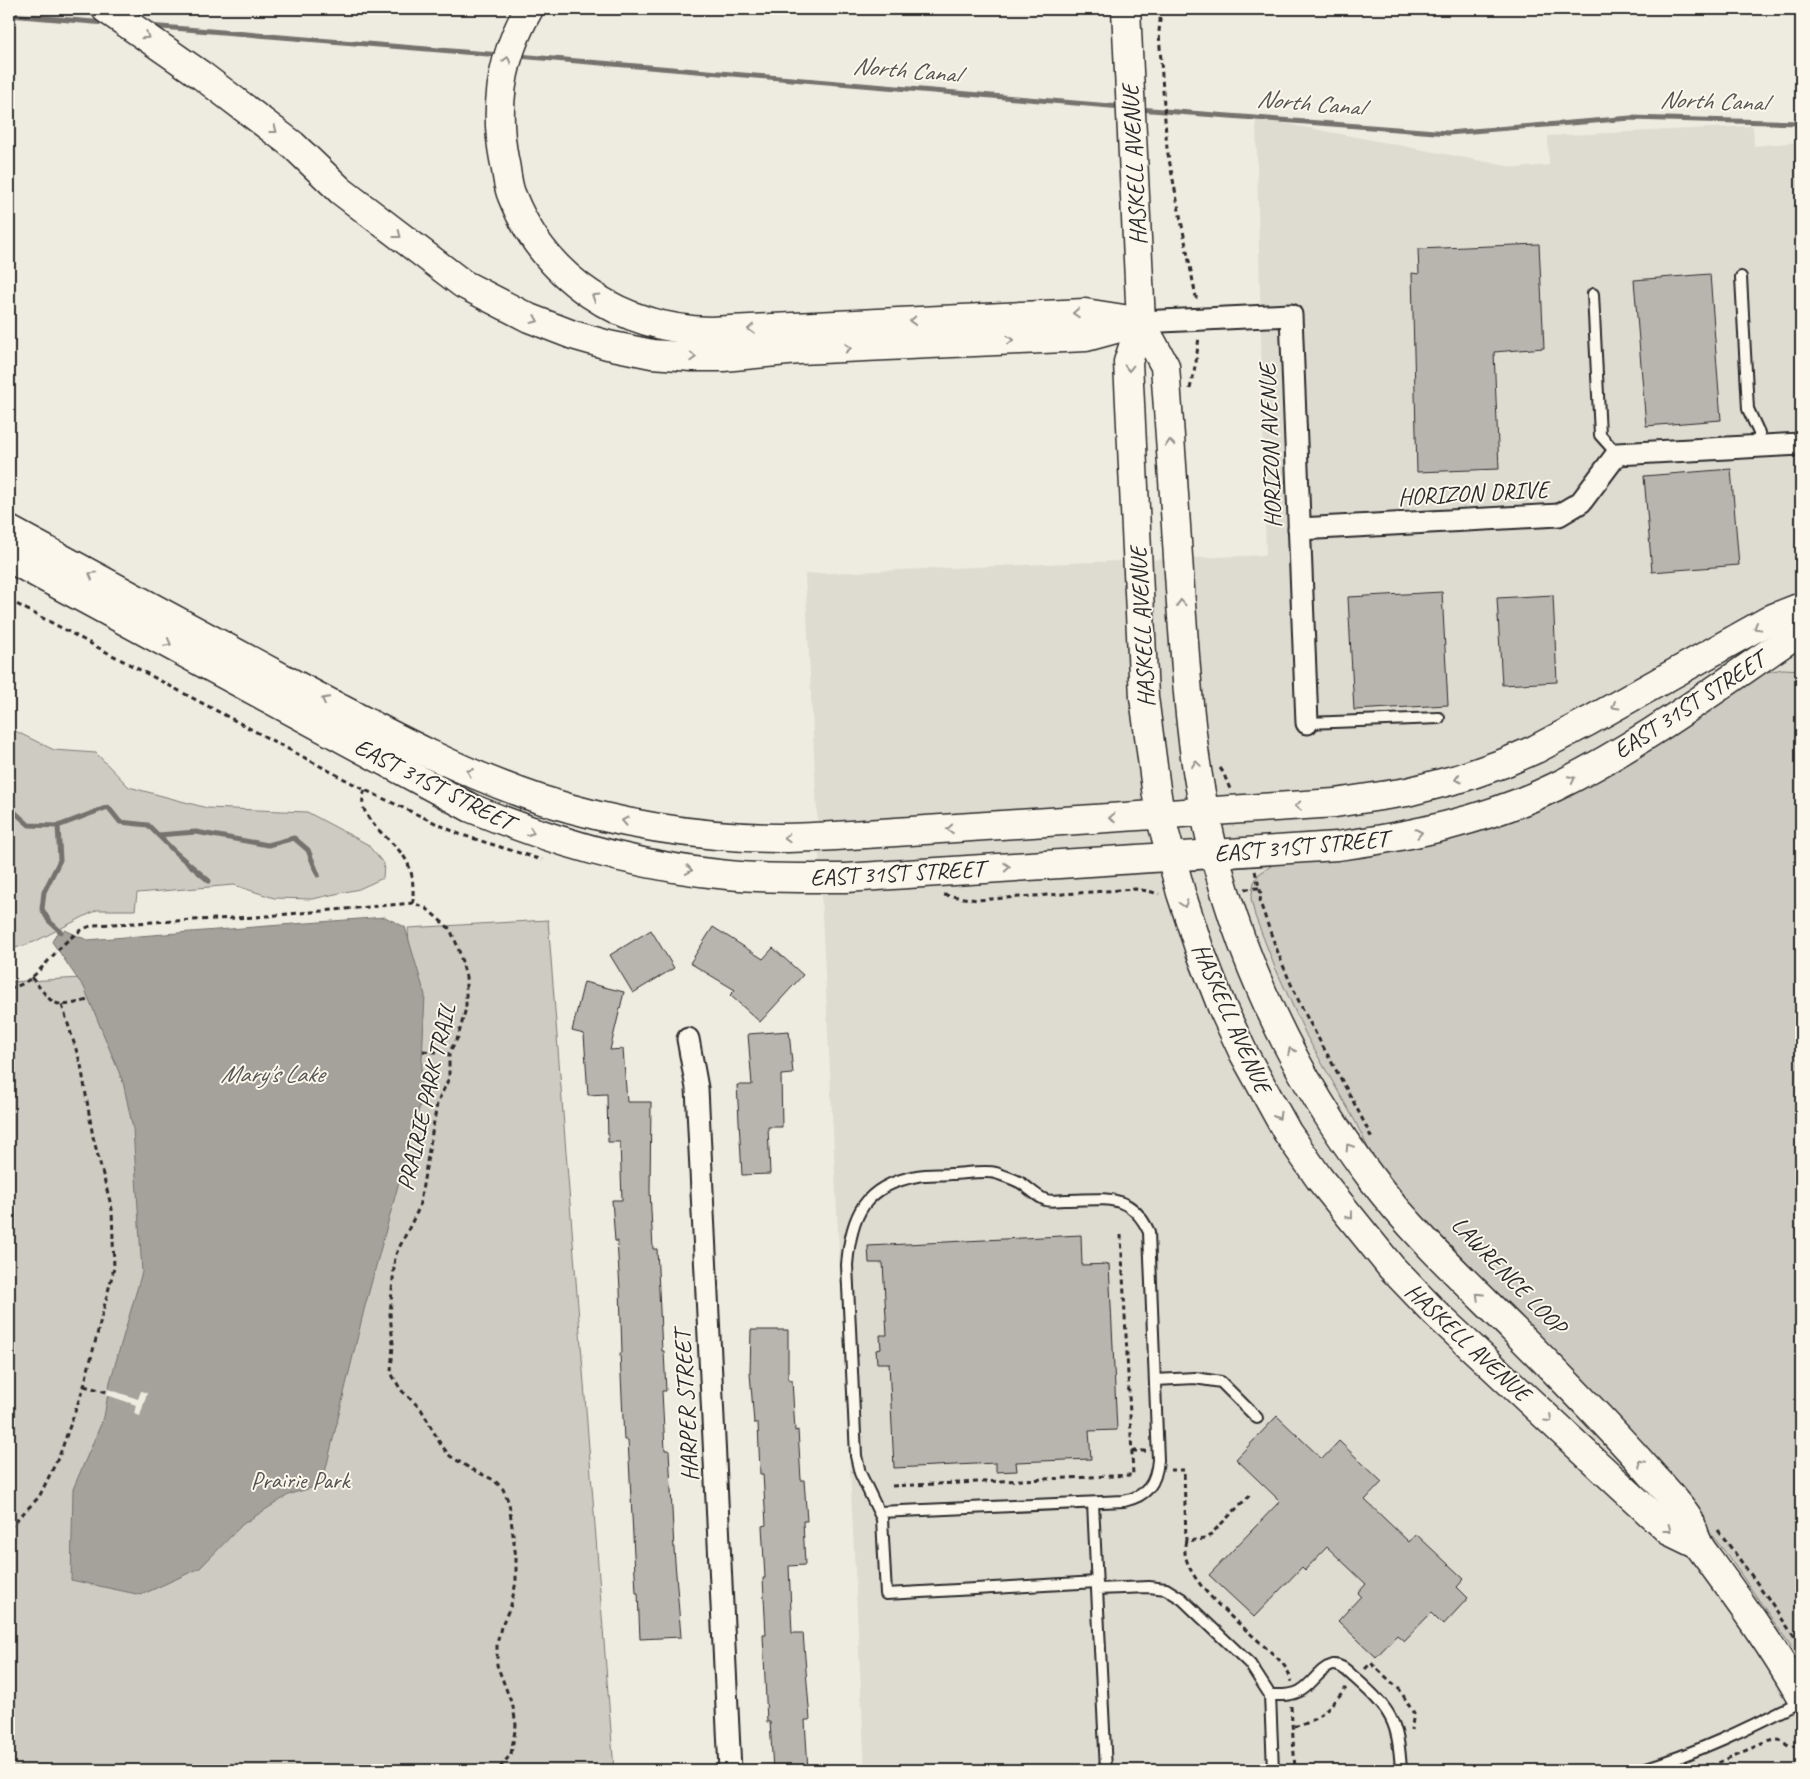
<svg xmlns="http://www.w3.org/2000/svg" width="1810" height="1779" viewBox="0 0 1810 1779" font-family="Caveat,sans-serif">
  <rect width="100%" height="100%" fill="#eeebe0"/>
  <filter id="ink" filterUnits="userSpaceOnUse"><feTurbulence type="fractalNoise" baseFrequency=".02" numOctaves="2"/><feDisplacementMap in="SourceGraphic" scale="10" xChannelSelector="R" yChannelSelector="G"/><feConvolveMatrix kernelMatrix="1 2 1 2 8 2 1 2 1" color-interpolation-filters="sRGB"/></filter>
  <g filter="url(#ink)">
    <polygon fill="#dedbd1" points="1256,118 1518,168 1549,165 1548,136 1753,126 1754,146 1801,142 1801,1770 865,1770 805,574 1266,555"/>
    <g fill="#cecbc2" stroke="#7c7b76">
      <polygon points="1783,669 1801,670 1801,1659 1795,1652 1726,1553 1679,1495 1404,1201 1375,1162 1355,1121 1307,1037 1274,965 1255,916 1251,899 1254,882 1259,874 1274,864 1416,846 1762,673"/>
      <polygon points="9,723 13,730 54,750 96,753 129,787 207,808 307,812 367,844 384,864 383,878 359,889 312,899 274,898 234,885 137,893 135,910 97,910 34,942 9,950"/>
      <polygon points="548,920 614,1770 9,1770 9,982 410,960 408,928"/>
    </g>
    <path fill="#a4a29a" stroke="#74726e" d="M385,917L405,927L425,995L420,1105L364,1310L322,1485L290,1494L243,1524L200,1568L141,1595L71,1580L73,1489L104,1417L110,1382L142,1272L133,1129L123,1082L84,987C72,973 64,957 52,942L56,934L65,930L87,940Z"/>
    <polygon fill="#eeebe0" points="108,1389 138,1399 141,1391 147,1393 140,1416 134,1414 136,1405 107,1395"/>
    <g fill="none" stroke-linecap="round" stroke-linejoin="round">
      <g stroke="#74726e" stroke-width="5">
        <polyline points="9,15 106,23"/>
        <polyline points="149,26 500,55"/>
        <polyline points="518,56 1122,107"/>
        <polyline points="1138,109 1448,133 1631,118 1801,123"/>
        <polyline points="9,807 29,825 58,826 108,807 120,822 148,825 176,853 209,881"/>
        <polyline points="58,826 60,860 44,892 42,909 49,921 61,932"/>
        <polyline points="158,835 196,832 268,845 294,838 308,850 318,875"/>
      </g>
    </g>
    <g fill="#b8b5ae" stroke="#2b2b2b">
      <polygon points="1539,244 1544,348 1494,352 1499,469 1417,472 1412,273 1419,274 1418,249"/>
      <polygon points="1710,274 1721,420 1646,426 1634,280"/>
      <polygon points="1731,469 1739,565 1652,572 1644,476"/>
      <polygon points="1442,592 1448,705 1354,710 1348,597"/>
      <polygon points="1553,595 1557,682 1502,685 1497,598"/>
      <polygon points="713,927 763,959 773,948 803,975 760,1022 730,995 735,990 690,963"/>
      <polygon points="651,930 674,968 633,993 610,955"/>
      <polygon points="584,982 624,992 610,1050 623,1049 627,1102 651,1102 650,1191 653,1249 657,1249 662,1351 664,1351 666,1391 662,1391 665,1450 669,1450 674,1549 681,1637 640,1639 638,1593 636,1593 628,1440 624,1440 620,1353 622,1353 620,1289 617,1241 615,1241 612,1200 622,1200 620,1142 608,1142 607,1094 588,1095 584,1034 572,1031"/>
      <polygon points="789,1031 793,1074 781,1075 782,1127 768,1127 770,1174 742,1175 737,1085 752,1085 748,1034"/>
      <polygon points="1081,1235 1082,1265 1109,1264 1117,1430 1089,1431 1091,1459 1016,1462 1017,1471 996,1472 996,1463 894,1468 889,1363 877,1363 876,1350 881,1349 880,1335 887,1335 883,1263 869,1263 868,1246"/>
      <polygon points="751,1330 788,1330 788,1380 792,1380 795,1431 798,1430 801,1480 804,1480 807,1521 803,1521 805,1565 789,1566 792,1633 803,1633 810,1720 805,1720 808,1770 773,1770 770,1722 767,1722 763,1635 766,1635 763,1578 765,1578 762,1526 766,1525 763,1474 760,1474 758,1423 754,1423 750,1373"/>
      <polygon points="1277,1416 1322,1459 1339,1441 1382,1482 1365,1500 1409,1542 1416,1534 1464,1579 1457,1587 1468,1598 1443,1625 1431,1613 1404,1641 1397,1635 1376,1657 1338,1621 1361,1596 1358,1593 1366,1584 1327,1547 1305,1570 1302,1567 1254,1617 1209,1575 1280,1501 1236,1459"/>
    </g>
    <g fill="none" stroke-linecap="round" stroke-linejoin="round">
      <g stroke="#2b2b2b" stroke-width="14">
        <g id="service">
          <polyline points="1741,277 1748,409 1759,433 1759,446"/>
          <polyline points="1593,294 1600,435 1617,454"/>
          <polyline points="1307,723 1439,718"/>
          <polyline points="1155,1380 1195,1378 1221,1382 1257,1418"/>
          <polyline points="1093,1503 1097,1588"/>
          <path d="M879,1512L1124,1501C1147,1496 1156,1484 1158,1460L1149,1232C1130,1191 1104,1200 1065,1200C1060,1200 1051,1202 1046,1200C1037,1197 1029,1188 1021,1183C1014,1179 1004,1176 996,1173C985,1170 963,1174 951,1174C940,1175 928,1174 917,1176C864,1186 851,1215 847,1265L856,1456L860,1473L882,1519L886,1594L1097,1582"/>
          <path d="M1270,1695C1279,1695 1291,1696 1300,1691C1312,1685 1320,1668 1333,1665C1342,1664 1349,1673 1355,1678C1392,1711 1398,1721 1401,1770"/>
          <polyline points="1106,1770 1097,1589 1149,1587 1166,1589 1182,1599 1250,1664 1270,1695 1273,1770"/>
          <path d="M1640,1770C1697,1753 1749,1728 1801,1701"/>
        </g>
      </g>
      <g stroke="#2b2b2b" stroke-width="25">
        <g id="minor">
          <polyline points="1141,322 1291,315 1307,723"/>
          <polyline points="1299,529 1559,515 1581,502 1617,454 1801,444"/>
          <polyline points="688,1039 697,1088 730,1770"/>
        </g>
      </g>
      <g stroke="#2b2b2b" stroke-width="31">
        <g id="secondary">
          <polyline points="1126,9 1141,322 1128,362 1144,697 1156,789 1160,815 1181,893 1199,948 1222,1007 1243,1052 1287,1132 1319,1178 1391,1267 1436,1314 1669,1531 1698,1545"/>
          <path d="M1141,322L1165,366C1171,445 1176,525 1181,604C1186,665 1189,727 1200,788C1225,928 1285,1065 1372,1179C1414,1234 1465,1281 1514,1330C1559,1375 1604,1421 1647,1469C1660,1484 1675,1499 1687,1516C1694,1526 1694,1540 1702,1550C1737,1598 1772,1645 1801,1697"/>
          <path d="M9,530C102,581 196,631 290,682C372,725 454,771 542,800C617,824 698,837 777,838C796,838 816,837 835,836L1335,803L1407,792L1461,778L1504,763L1536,749L1589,721L1773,618L1801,607"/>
          <path d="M9,558L471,808C554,842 639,867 728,875C767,879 807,878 846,878L1337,846C1412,836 1487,820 1555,787C1637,747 1711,692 1786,641L1801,629"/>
        </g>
      </g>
      <g stroke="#2b2b2b" stroke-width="31">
        <g id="motorway">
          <polyline points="106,9 201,75 293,145 341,191 463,284 529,318 573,335 608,345 652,354 692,357 723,357 799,350 1086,337 1141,322"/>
          <path d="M529,9C502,55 494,106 504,159C507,171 507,185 512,196C545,279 621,329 710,331L1085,313L1130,320"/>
        </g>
      </g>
      <g stroke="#2b2b2b" stroke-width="3" stroke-dasharray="5 4" stroke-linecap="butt">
        <polyline points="1161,9 1159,32 1167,149 1197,302"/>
        <polyline points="1190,389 1196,362 1199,336"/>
        <polyline points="9,600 365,790 459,834 542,860"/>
        <polyline points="1220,768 1223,772 1230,789"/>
        <path d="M365,790C352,821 398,839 408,864C414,876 413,890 413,903"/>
        <path d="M1255,871L1261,894L1260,902C1274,944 1289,984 1310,1023C1331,1062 1354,1100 1373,1141"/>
        <polyline points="1245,889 1259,888"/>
        <polyline points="944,895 977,900 1135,889 1148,891 1159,894"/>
        <path d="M31,977C54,1004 51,1010 88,1000"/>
        <path d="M9,988C14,987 19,986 24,983C49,967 64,933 94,925L255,917L413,903L426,908L450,929L458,947L466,977V1008L458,1037L449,1053V1078L437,1104L419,1208L395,1256L390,1314L393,1344L391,1373L401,1390L421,1409L441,1445L450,1456L471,1469L494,1480L503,1489L509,1503L516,1558V1582L511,1605L501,1627L497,1644V1665L513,1707L516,1725L511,1754L498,1770"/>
        <polyline points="423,1051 449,1053"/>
        <polyline points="84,1386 107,1392"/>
        <polyline points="1132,1451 1146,1451"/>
        <polyline points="1170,1470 1184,1470 1186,1541 1206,1539 1250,1495"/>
        <polyline points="892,1486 1133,1475 1121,1235"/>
        <polyline points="9,1528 39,1497 60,1454 84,1386 114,1268 112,1209 93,1137 81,1065 62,1005"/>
        <polyline points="1718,1530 1768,1598 1801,1647"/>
        <path d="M1186,1541C1175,1576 1241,1624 1264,1646C1274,1655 1290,1667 1291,1682"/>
        <polyline points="1365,1669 1371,1663 1400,1690 1414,1714 1411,1730"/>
        <polyline points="1291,1706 1295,1770"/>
        <path d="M1294,1726C1315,1725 1333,1703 1346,1688"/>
        <path d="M1702,1770C1715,1765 1769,1738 1778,1740C1783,1740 1787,1745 1791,1747L1801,1745"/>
      </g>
      <use href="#service" stroke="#fbf7ec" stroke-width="10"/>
      <use href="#minor" stroke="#fbf7ec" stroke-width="21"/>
      <use href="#secondary" stroke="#fbf7ec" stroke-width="28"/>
      <use href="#motorway" stroke="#fbf7ec" stroke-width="28"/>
    </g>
    <defs><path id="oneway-chevron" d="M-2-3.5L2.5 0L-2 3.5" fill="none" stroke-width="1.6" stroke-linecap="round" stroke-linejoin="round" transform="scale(1.25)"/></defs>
    <g stroke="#93918c">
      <use href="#oneway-chevron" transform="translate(146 36) rotate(34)"/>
      <use href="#oneway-chevron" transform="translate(507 60) rotate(-76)"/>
      <use href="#oneway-chevron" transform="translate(274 130) rotate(37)"/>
      <use href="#oneway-chevron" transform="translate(398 235) rotate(37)"/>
      <use href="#oneway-chevron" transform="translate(595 297) rotate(-148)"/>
      <use href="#oneway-chevron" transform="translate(1076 313) rotate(177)"/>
      <use href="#oneway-chevron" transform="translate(535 320) rotate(22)"/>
      <use href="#oneway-chevron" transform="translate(913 321) rotate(177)"/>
      <use href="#oneway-chevron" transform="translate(751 329) rotate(177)"/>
      <use href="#oneway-chevron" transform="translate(1010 340) rotate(-3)"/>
      <use href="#oneway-chevron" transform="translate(848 348) rotate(-3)"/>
      <use href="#oneway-chevron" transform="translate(693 357) rotate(3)"/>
      <use href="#oneway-chevron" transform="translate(1129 368) rotate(91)"/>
      <use href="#oneway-chevron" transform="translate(1170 443) rotate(-94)"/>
      <use href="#oneway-chevron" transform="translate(92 575) rotate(-151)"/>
      <use href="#oneway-chevron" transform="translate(1181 603) rotate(-94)"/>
      <use href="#oneway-chevron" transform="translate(1757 627) rotate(151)"/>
      <use href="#oneway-chevron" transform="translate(168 643) rotate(28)"/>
      <use href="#oneway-chevron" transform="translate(325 700) rotate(-152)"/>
      <use href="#oneway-chevron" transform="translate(1615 706) rotate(150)"/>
      <use href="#oneway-chevron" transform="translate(1196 764) rotate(-98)"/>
      <use href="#oneway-chevron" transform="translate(470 772) rotate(-157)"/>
      <use href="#oneway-chevron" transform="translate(1458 779) rotate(163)"/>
      <use href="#oneway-chevron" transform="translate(1572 779) rotate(-27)"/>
      <use href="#oneway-chevron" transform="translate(1298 806) rotate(176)"/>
      <use href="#oneway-chevron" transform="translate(1112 818) rotate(176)"/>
      <use href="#oneway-chevron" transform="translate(625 821) rotate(-169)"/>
      <use href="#oneway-chevron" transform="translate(950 829) rotate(176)"/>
      <use href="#oneway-chevron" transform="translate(531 832) rotate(20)"/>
      <use href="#oneway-chevron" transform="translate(1419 833) rotate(-12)"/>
      <use href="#oneway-chevron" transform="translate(787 838) rotate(178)"/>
      <use href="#oneway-chevron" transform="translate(1007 867) rotate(-4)"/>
      <use href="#oneway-chevron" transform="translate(689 870) rotate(8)"/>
      <use href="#oneway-chevron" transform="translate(1184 904) rotate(72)"/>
      <use href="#oneway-chevron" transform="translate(1291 1051) rotate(-117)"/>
      <use href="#oneway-chevron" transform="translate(1278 1116) rotate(60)"/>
      <use href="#oneway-chevron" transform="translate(1349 1147) rotate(-123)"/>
      <use href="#oneway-chevron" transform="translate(1350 1216) rotate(51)"/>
      <use href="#oneway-chevron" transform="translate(1479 1296) rotate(-136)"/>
      <use href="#oneway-chevron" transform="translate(1549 1419) rotate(43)"/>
      <use href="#oneway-chevron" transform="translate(1641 1463) rotate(-133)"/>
      <use href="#oneway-chevron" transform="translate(1668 1529) rotate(37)"/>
    </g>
  </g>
  <g text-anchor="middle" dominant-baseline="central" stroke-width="4" stroke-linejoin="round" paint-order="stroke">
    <g font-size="24" fill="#2b2b2b" stroke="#fbf7ec">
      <text transform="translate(1134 165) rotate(-93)">HASKELL AVENUE</text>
      <text transform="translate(1270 446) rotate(-92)">HORIZON AVENUE</text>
      <text transform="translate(1473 493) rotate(-3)">HORIZON DRIVE</text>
      <text transform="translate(1142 627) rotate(-93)">HASKELL AVENUE</text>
      <text transform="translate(1689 705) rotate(-33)">EAST 31ST STREET</text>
      <text transform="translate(434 784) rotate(27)">EAST 31ST STREET</text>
      <text transform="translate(1301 846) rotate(-5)">EAST 31ST STREET</text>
      <text transform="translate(897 873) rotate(-3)">EAST 31ST STREET</text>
      <text transform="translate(1232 1018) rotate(66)">HASKELL AVENUE</text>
      <text transform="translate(426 1097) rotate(-77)">PRAIRIE PARK TRAIL</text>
      <text transform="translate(1509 1275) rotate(46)">LAWRENCE LOOP</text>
      <text transform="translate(1468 1342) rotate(43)">HASKELL AVENUE</text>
      <text transform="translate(686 1406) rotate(-93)">HARPER STREET</text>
    </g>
    <g font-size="24" fill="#545351" stroke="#fbf7ec">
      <text x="300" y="1480">Prairie Park</text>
    </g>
    <g font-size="25" font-style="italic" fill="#555552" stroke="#fbf7ec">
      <text transform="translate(906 70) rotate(5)">North Canal</text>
      <text transform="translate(1713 101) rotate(2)">North Canal</text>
      <text transform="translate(1310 103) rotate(5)">North Canal</text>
      <text x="272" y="1074">Mary's Lake</text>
    </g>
  </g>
  <rect width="1810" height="1779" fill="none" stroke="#fbf7ec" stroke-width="30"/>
  <rect x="15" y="15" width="1780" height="1749" fill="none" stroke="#2b2b2b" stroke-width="2" filter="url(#ink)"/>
</svg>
